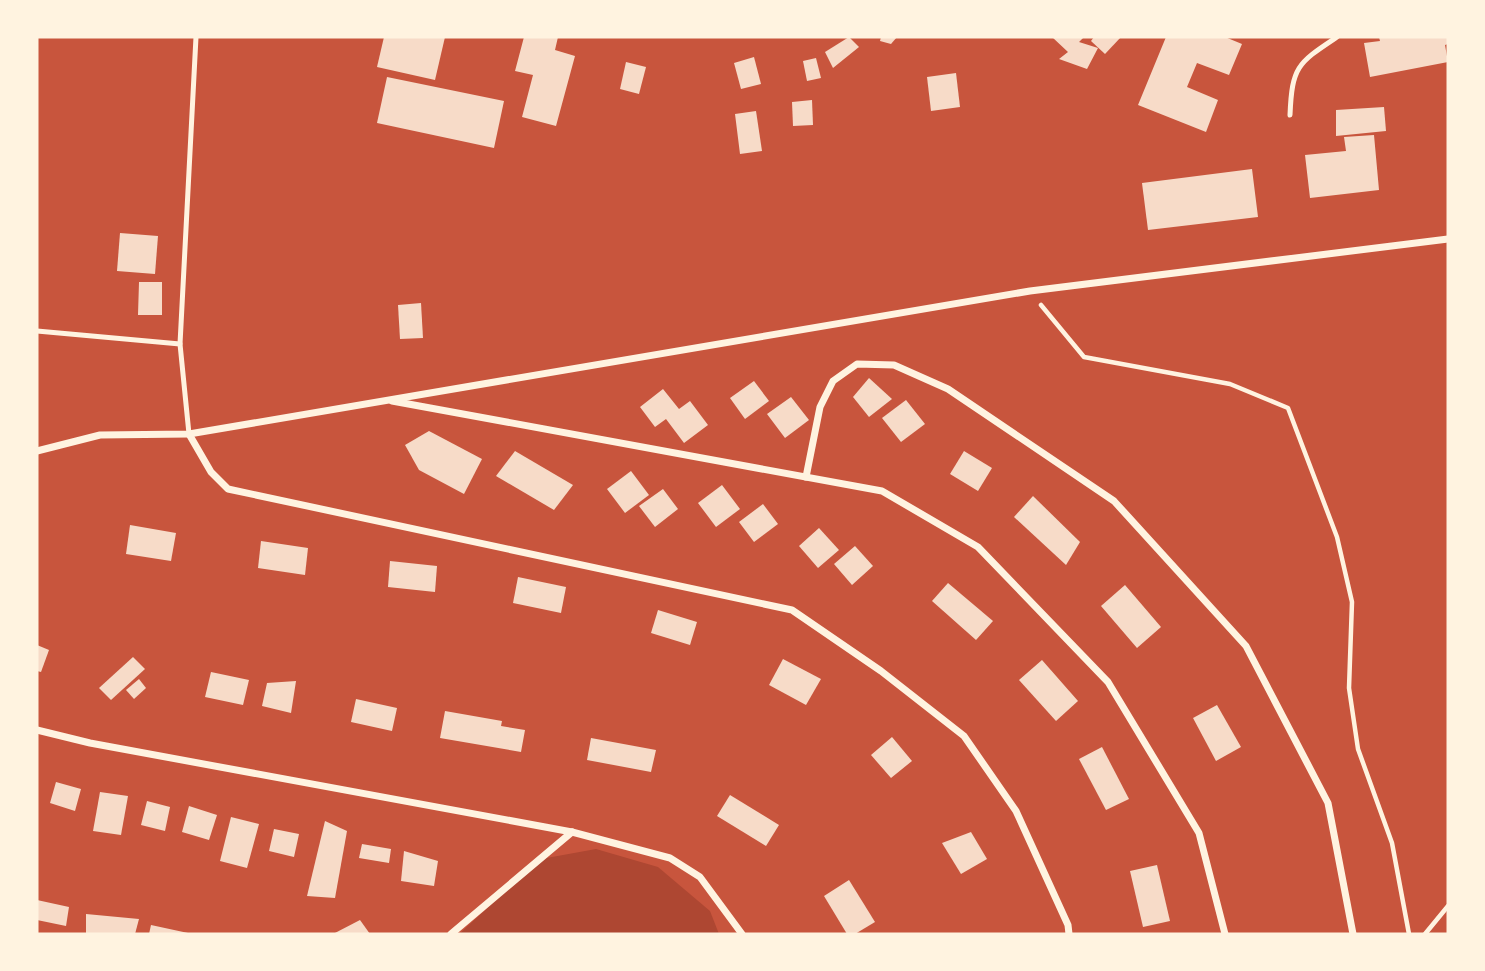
<svg xmlns="http://www.w3.org/2000/svg" width="1485" height="971" viewBox="0 0 1485 971" font-family="'Archivo Narrow',sans-serif">
  <rect width="100%" height="100%" fill="#c8553d"/>
  <polygon fill="#ae4732" points="596,849 658,867 710,911 719,934 459,934 541,859"/>
  <g fill="#f7dbc8">
    <polygon points="384,37 445,37 435,80 377,67"/>
    <polygon points="524,37 558,37 555,50 575,56 556,126 522,117 533,75 515,71"/>
    <polygon points="849,37 859,47 833,68 825,52"/>
    <polygon points="881,37 897,37 891,44 880,41"/>
    <polygon points="1052,37 1084,37 1079,42 1098,48 1087,69 1059,59 1068,52"/>
    <polygon points="1094,37 1121,37 1105,54 1091,41"/>
    <polygon points="1166,37 1225,37 1242,44 1229,75 1197,63 1187,87 1218,100 1206,132 1138,105"/>
    <polygon points="1379,37 1448,37 1448,44 1445,45 1448,62 1370,77 1364,43 1380,41"/>
    <polygon points="754,57 761,84 741,89 734,63"/>
    <polygon points="816,58 821,78 807,81 803,61"/>
    <polygon points="626,62 646,67 639,94 620,89"/>
    <polygon points="956,73 960,107 931,111 927,77"/>
    <polygon points="387,77 504,101 494,148 377,123"/>
    <polygon points="812,100 813,125 793,126 792,102"/>
    <polygon points="1384,107 1386,131 1336,136 1336,110"/>
    <polygon points="756,111 762,151 740,154 735,114"/>
    <polygon points="1374,135 1379,190 1310,198 1305,155 1346,151 1344,137"/>
    <polygon points="1252,169 1258,217 1148,230 1142,183"/>
    <polygon points="120,233 158,236 155,274 117,271"/>
    <polygon points="139,282 162,282 162,315 138,315"/>
    <polygon points="421,303 423,338 400,339 398,305"/>
    <polygon points="869,378 892,399 869,417 853,397"/>
    <polygon points="754,381 769,401 745,419 730,398"/>
    <polygon points="663,389 679,409 690,401 708,425 684,443 666,419 655,427 640,407"/>
    <polygon points="791,397 809,420 785,438 767,414"/>
    <polygon points="906,400 925,424 901,442 882,418"/>
    <polygon points="429,431 482,459 464,494 419,470 405,445"/>
    <polygon points="515,451 573,485 554,510 496,476"/>
    <polygon points="964,451 992,468 978,491 950,474"/>
    <polygon points="631,471 649,495 625,513 607,489"/>
    <polygon points="722,485 740,509 716,527 698,503"/>
    <polygon points="663,489 678,509 655,527 639,506"/>
    <polygon points="1033,496 1080,542 1066,565 1014,517"/>
    <polygon points="763,504 778,524 754,542 739,522"/>
    <polygon points="130,525 176,533 171,561 126,554"/>
    <polygon points="819,528 839,550 818,568 799,546"/>
    <polygon points="261,541 308,548 305,575 258,568"/>
    <polygon points="855,546 873,566 852,585 834,564"/>
    <polygon points="390,561 437,566 435,592 388,587"/>
    <polygon points="518,577 566,587 561,613 513,603"/>
    <polygon points="948,583 993,621 976,640 932,601"/>
    <polygon points="1125,585 1161,627 1137,648 1101,606"/>
    <polygon points="658,610 697,622 690,645 651,633"/>
    <polygon points="37,645 49,650 41,672 37,671"/>
    <polygon points="133,657 145,669 111,700 99,688"/>
    <polygon points="783,659 821,679 806,705 769,685"/>
    <polygon points="1042,660 1078,701 1056,721 1019,680"/>
    <polygon points="211,672 249,680 243,705 205,697"/>
    <polygon points="139,679 146,688 134,699 126,690"/>
    <polygon points="296,681 291,713 262,706 267,683"/>
    <polygon points="356,699 397,708 392,731 351,722"/>
    <polygon points="1217,705 1241,747 1216,761 1193,718"/>
    <polygon points="445,711 502,721 501,726 525,730 521,752 440,738"/>
    <polygon points="892,737 912,761 891,778 871,755"/>
    <polygon points="591,738 656,750 651,772 587,760"/>
    <polygon points="1102,747 1129,799 1106,810 1079,759"/>
    <polygon points="56,782 81,789 75,811 50,803"/>
    <polygon points="100,792 128,796 121,835 93,831"/>
    <polygon points="730,795 779,825 766,846 717,816"/>
    <polygon points="147,801 170,807 165,831 141,825"/>
    <polygon points="189,806 217,815 209,840 182,832"/>
    <polygon points="231,817 259,824 247,868 220,861"/>
    <polygon points="325,821 347,831 335,898 307,896"/>
    <polygon points="274,829 299,834 294,857 269,851"/>
    <polygon points="971,832 987,859 961,874 942,843"/>
    <polygon points="362,844 391,849 389,863 359,858"/>
    <polygon points="404,851 438,861 434,886 401,881"/>
    <polygon points="1157,865 1170,921 1143,927 1130,871"/>
    <polygon points="849,880 875,922 855,934 847,934 824,896"/>
    <polygon points="37,900 69,907 66,926 37,920"/>
    <polygon points="86,914 139,919 135,934 86,934"/>
    <polygon points="360,920 370,934 333,934"/>
    <polygon points="151,925 188,933 188,934 149,934"/>
  </g>
  <g fill="none" stroke-linecap="round" stroke-linejoin="round">
    <g stroke="#fff3e0" stroke-width="4.5">
      <polyline points="1041,305 1084,357 1230,384 1288,408 1337,537 1352,602 1349,688 1358,749 1392,843 1409,934"/>
      <polyline points="1425,934 1448,906"/>
    </g>
    <g stroke="#fff3e0" stroke-width="5">
      <path d="M1290,115C1292,66 1298,63 1337,37"/>
      <polyline points="37,331 180,344"/>
      <polyline points="189,434 180,344 196,37"/>
    </g>
    <g stroke="#fff3e0" stroke-width="7">
      <polyline points="392,401 882,491 978,547 1108,682 1199,833 1225,934"/>
      <polyline points="189,434 211,472 228,489 792,610 881,671 964,736 1016,811 1068,925 1069,934"/>
      <polyline points="37,451 100,435 189,434 1030,291 1448,239"/>
      <polyline points="806,477 820,407 833,381 857,364 894,365 948,389 1114,501 1246,646 1328,803 1353,934"/>
      <polyline points="37,730 90,743 572,832 670,858 700,877 742,934"/>
      <polyline points="451,934 572,832"/>
    </g>
  </g>
  <rect width="1485" height="971" fill="none" stroke="#fff3e0" stroke-width="77"/>
</svg>
